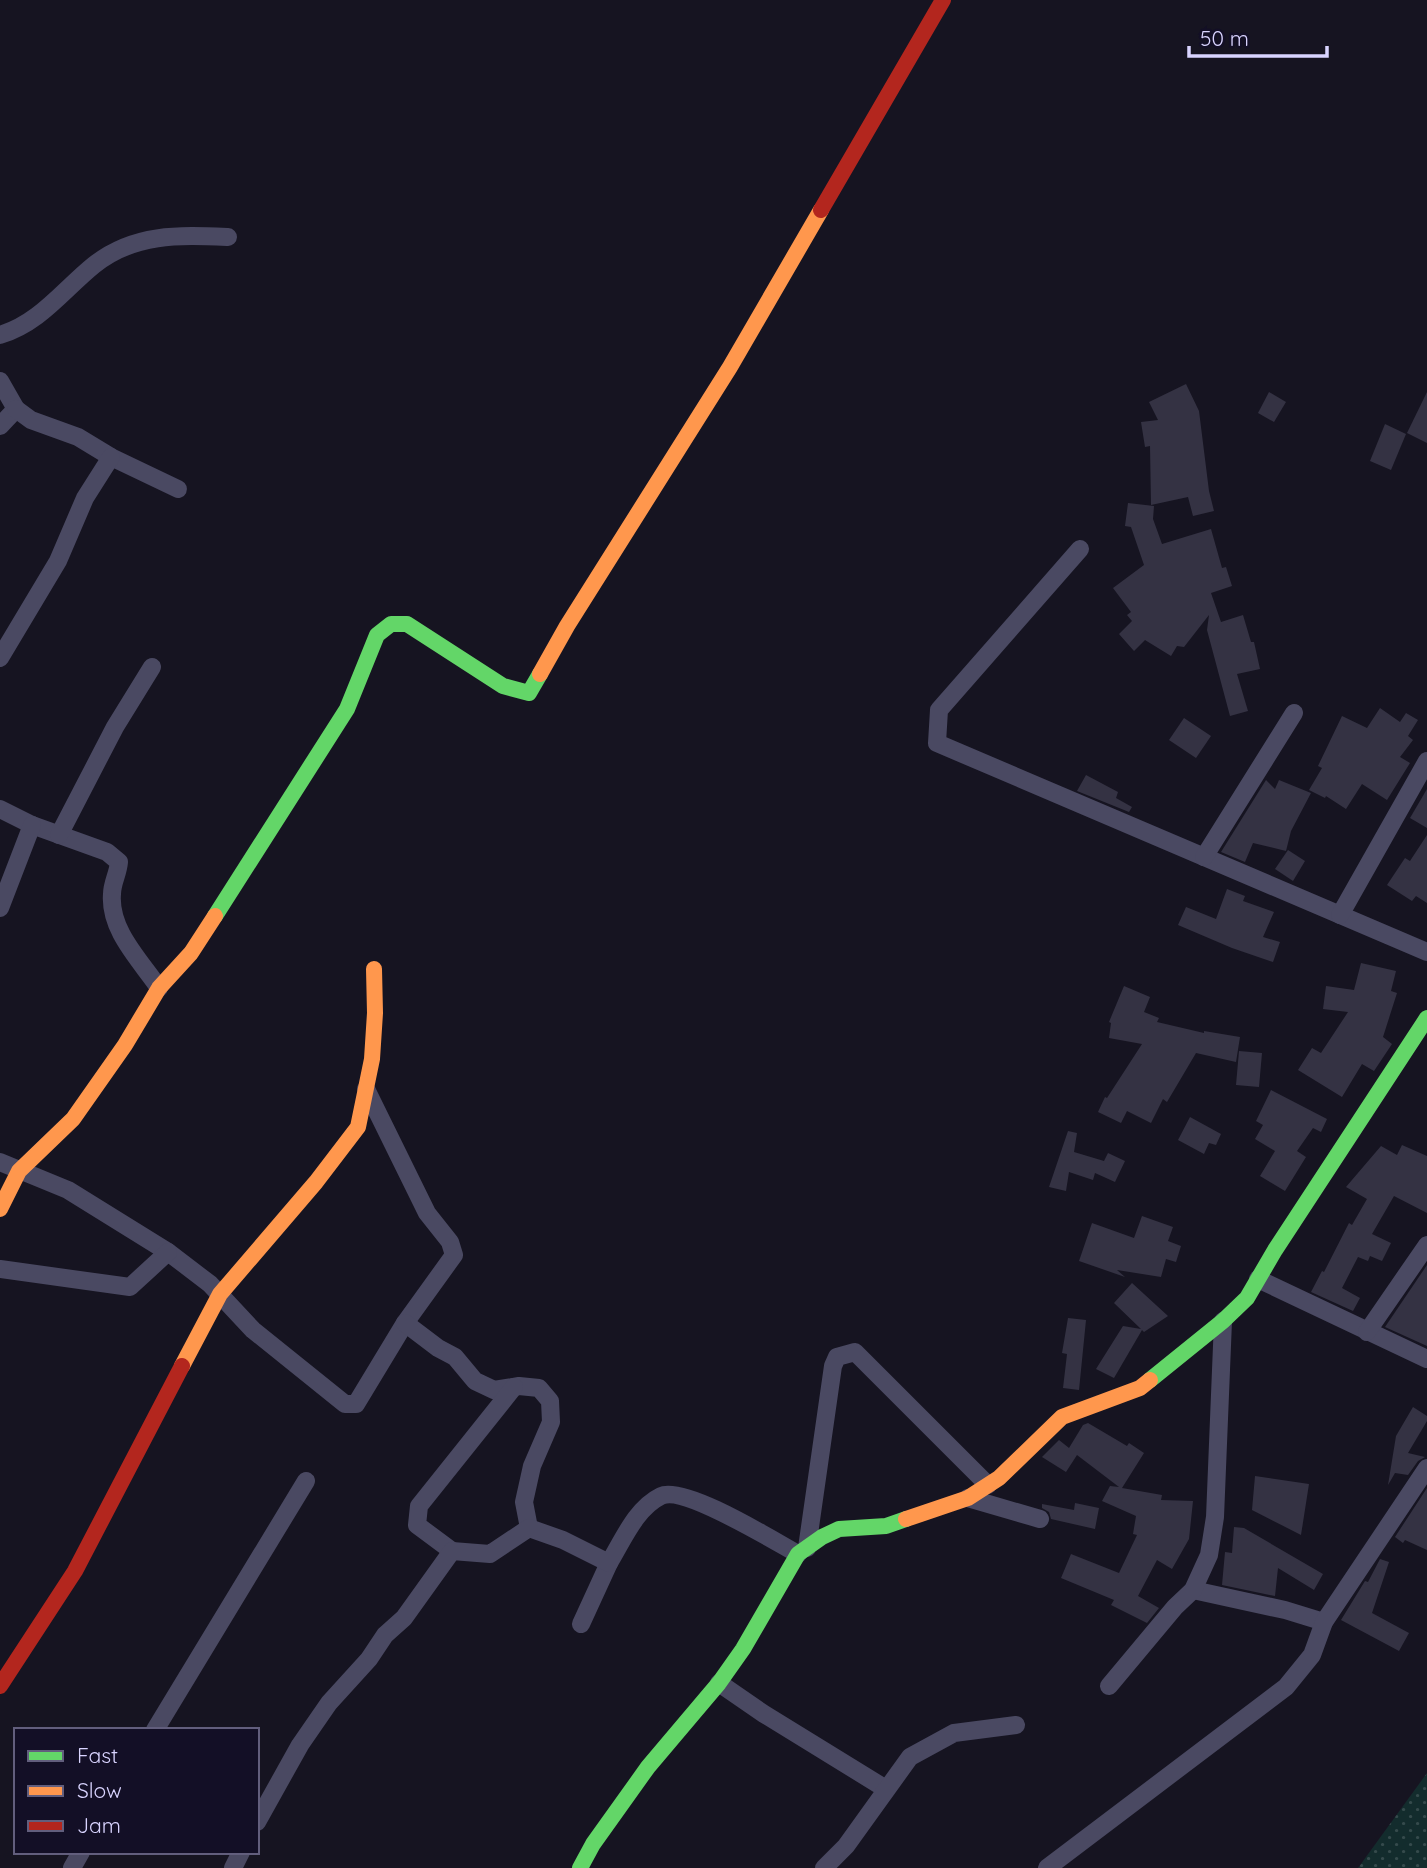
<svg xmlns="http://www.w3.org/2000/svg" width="1427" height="1868" viewBox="0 0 1427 1868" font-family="Quicksand,sans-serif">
  <defs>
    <pattern id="grass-dots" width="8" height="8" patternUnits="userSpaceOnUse" patternTransform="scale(1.75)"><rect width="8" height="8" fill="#132c2d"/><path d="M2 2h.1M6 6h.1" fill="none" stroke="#354a4c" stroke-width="1.8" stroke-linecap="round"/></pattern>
  </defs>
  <rect width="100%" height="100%" fill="#161421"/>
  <polygon fill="url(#grass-dots)" points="1427,1773 1427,1868 1358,1868"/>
  <g fill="#343243">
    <polygon points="1186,384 1199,411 1209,491 1214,511 1193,516 1188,497 1151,505 1150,446 1145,447 1141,422 1158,420 1149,402"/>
    <polygon points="1269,392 1286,402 1274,422 1258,413"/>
    <polygon points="1427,392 1427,443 1407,433"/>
    <polygon points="1385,424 1406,434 1391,470 1370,461"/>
    <polygon points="1128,503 1154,506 1153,519 1162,544 1211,529 1222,568 1226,567 1232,586 1211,593 1221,622 1243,615 1251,642 1254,642 1260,669 1237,674 1248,711 1230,716 1207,630 1209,615 1184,647 1177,646 1171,656 1145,640 1134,651 1119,634 1132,621 1127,615 1131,612 1113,588 1144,565 1131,527 1125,526"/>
    <polygon points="1380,708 1400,722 1406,713 1418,720 1408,736 1413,740 1400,757 1410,763 1387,800 1362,784 1346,809 1326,796 1325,798 1309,790 1322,768 1318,766 1342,716 1367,728"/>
    <polygon points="1184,718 1211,736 1196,758 1169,740"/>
    <polygon points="1086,775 1118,792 1116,798 1132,807 1129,812 1077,791"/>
    <polygon points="1266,780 1275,789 1279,780 1311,793 1291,831 1286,851 1253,843 1245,862 1221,852"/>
    <polygon points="1427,789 1427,828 1410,818"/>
    <polygon points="1427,835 1427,903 1416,896 1412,901 1387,885 1405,858 1410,861"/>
    <polygon points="1288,850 1305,861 1293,881 1275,869"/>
    <polygon points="1227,889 1245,896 1243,901 1274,912 1263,937 1280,942 1273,962 1232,948 1178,925 1186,907 1216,919"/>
    <polygon points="1361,963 1396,971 1391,991 1397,993 1383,1037 1392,1044 1374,1071 1362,1064 1342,1097 1298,1070 1312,1048 1321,1053 1348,1012 1323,1009 1326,986 1354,990"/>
    <polygon points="1124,986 1150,997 1144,1012 1159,1018 1157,1022 1204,1033 1204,1031 1240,1037 1236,1062 1196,1053 1167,1102 1163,1099 1151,1123 1127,1111 1121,1123 1098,1112 1105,1097 1107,1098 1142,1044 1109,1038 1111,1023 1109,1022"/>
    <polygon points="1239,1051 1262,1053 1259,1087 1236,1085"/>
    <polygon points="1271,1090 1327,1119 1321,1132 1313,1128 1297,1151 1306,1157 1285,1191 1260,1176 1275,1151 1255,1139 1263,1125 1256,1121"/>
    <polygon points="1190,1117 1221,1134 1216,1145 1209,1143 1204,1154 1178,1140"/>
    <polygon points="1068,1131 1077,1133 1074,1152 1104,1161 1108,1153 1125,1161 1115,1182 1095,1173 1093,1180 1069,1172 1066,1191 1049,1187"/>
    <polygon points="1402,1145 1427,1156 1427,1213 1394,1196 1372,1234 1391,1243 1382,1261 1370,1256 1368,1261 1358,1257 1342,1288 1360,1298 1353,1311 1311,1292 1322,1271 1324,1272 1349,1223 1352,1225 1367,1199 1346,1187 1381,1146 1397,1155"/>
    <polygon points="1142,1216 1173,1227 1168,1241 1181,1246 1176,1262 1166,1259 1161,1277 1117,1270 1125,1277 1079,1261 1092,1223 1134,1238"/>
    <polygon points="1427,1265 1427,1346 1385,1327"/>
    <polygon points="1132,1283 1168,1316 1144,1332 1142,1330 1114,1378 1096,1369 1123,1326 1141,1329 1114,1303"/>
    <polygon points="1068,1318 1086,1320 1079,1390 1063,1388 1067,1354 1062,1353"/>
    <polygon points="1413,1407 1427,1416 1427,1421 1408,1453 1425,1457 1418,1461 1408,1475 1395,1473 1388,1485 1396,1436"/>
    <polygon points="1088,1423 1127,1446 1129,1443 1144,1453 1122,1488 1162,1495 1161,1500 1193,1501 1189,1539 1172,1569 1157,1560 1138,1596 1159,1608 1147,1623 1111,1605 1114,1600 1061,1578 1071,1554 1119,1573 1137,1535 1133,1534 1136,1516 1102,1501 1110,1486 1119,1487 1077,1455 1066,1472 1042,1457 1059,1440 1069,1448 1083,1425"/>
    <polygon points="1255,1476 1309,1484 1301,1535 1252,1510"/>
    <polygon points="1427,1488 1427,1550 1405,1540 1403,1543 1395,1537"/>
    <polygon points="1075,1503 1099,1508 1095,1529 1051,1519 1049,1512 1042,1508 1042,1504 1074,1510"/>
    <polygon points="1234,1527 1244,1528 1323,1574 1314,1590 1278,1568 1275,1596 1222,1585 1225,1552 1232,1553"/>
    <polygon points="1380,1559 1389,1562 1372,1613 1409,1633 1399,1651 1341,1620 1365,1581 1368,1582"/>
  </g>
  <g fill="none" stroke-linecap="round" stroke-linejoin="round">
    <g stroke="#4a4962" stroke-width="18">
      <path d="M0,335C40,323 63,290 94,265C134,233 179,235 228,237"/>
      <polyline points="0,381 16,409 0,426"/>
      <polyline points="16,409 31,420 78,437 111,457 178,489"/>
      <polyline points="1080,549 939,710 937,743 1427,952"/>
      <polyline points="0,658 58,561 85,498 111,457"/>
      <path d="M0,809L32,825L107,852L119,862C118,874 112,883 112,894C109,930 140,960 159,988"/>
      <polyline points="59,835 115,727 152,667"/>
      <polyline points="1204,857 1294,713"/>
      <polyline points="0,908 32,825"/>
      <polyline points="1340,915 1427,761"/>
      <polyline points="0,1162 68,1190 168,1252 210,1284 253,1330 345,1404 356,1404 405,1323 454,1255 450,1242 427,1213 366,1089"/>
      <polyline points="0,1269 130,1287 168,1252"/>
      <polyline points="1258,1279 1427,1359"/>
      <polyline points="405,1323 438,1348 455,1357 475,1381 494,1390 519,1386 539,1388 550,1401 551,1422 532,1466 524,1502 529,1528"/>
      <polyline points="1367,1332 1427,1245"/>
      <polyline points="968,1498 1040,1519"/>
      <polyline points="807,1548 833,1366 837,1357 855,1352 988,1485"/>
      <polyline points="452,1551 417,1525 419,1506 514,1387"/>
      <polyline points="1193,1590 1285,1610 1324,1622"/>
      <polyline points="581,1624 609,1563"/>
      <polyline points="719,1683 764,1714 886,1789"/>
      <polyline points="1109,1686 1175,1607 1193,1590 1209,1555 1215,1517 1223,1321"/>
      <polyline points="155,1730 306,1481"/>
      <path d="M257,1822L300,1745L329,1703L369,1659L385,1635L404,1618L452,1551L490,1554L529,1528L563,1540L609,1563C623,1540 636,1508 661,1496C684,1485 774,1541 798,1554"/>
      <polyline points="72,1868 81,1852"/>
      <polyline points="233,1868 241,1852"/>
      <polyline points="824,1868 846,1846 910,1757 954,1733 1016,1725"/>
      <polyline points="1047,1868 1286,1687 1312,1655 1324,1622 1427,1468"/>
    </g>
    <g stroke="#63d668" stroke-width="16">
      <polyline points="215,916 347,709 377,635 391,624 407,624 503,686 529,693 540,674"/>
      <polyline points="1150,1380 1223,1321 1247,1298 1275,1250 1427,1018"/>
      <polyline points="580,1868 593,1844 648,1767 719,1683 743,1649 798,1554 822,1537 839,1529 886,1526 906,1519"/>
    </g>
    <g stroke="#ff974d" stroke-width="16">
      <polyline points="540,674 567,626 730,367 821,210"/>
      <polyline points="0,1209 19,1171 73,1119 125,1045 159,988 191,953 215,916"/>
      <polyline points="182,1366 220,1294 316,1182 358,1127 372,1059 375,1013 374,969"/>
      <polyline points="906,1519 968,1498 999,1478 1062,1417 1140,1388 1150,1380"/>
    </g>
    <g stroke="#b3261e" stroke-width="16">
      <polyline points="821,210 943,0"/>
      <polyline points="0,1686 75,1571 182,1366"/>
    </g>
  </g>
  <rect x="14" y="1728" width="245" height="126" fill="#130f26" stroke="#625e7d" stroke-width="2"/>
  <rect x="28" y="1751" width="35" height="10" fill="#63d668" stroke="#625e7d" stroke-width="2"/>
  <text x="77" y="1763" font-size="21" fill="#d9d4ff">Fast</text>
  <rect x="28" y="1786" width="35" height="10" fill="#ff974d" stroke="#625e7d" stroke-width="2"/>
  <text x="77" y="1798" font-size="21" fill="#d9d4ff">Slow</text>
  <rect x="28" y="1821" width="35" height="10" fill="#b3261e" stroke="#625e7d" stroke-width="2"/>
  <text x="77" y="1833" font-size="21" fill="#d9d4ff">Jam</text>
  <path d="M1189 46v10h138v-10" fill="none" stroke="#d9d4ff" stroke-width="3.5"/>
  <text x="1200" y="46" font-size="21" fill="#d9d4ff" stroke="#130f26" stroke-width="5" paint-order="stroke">50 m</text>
</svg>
